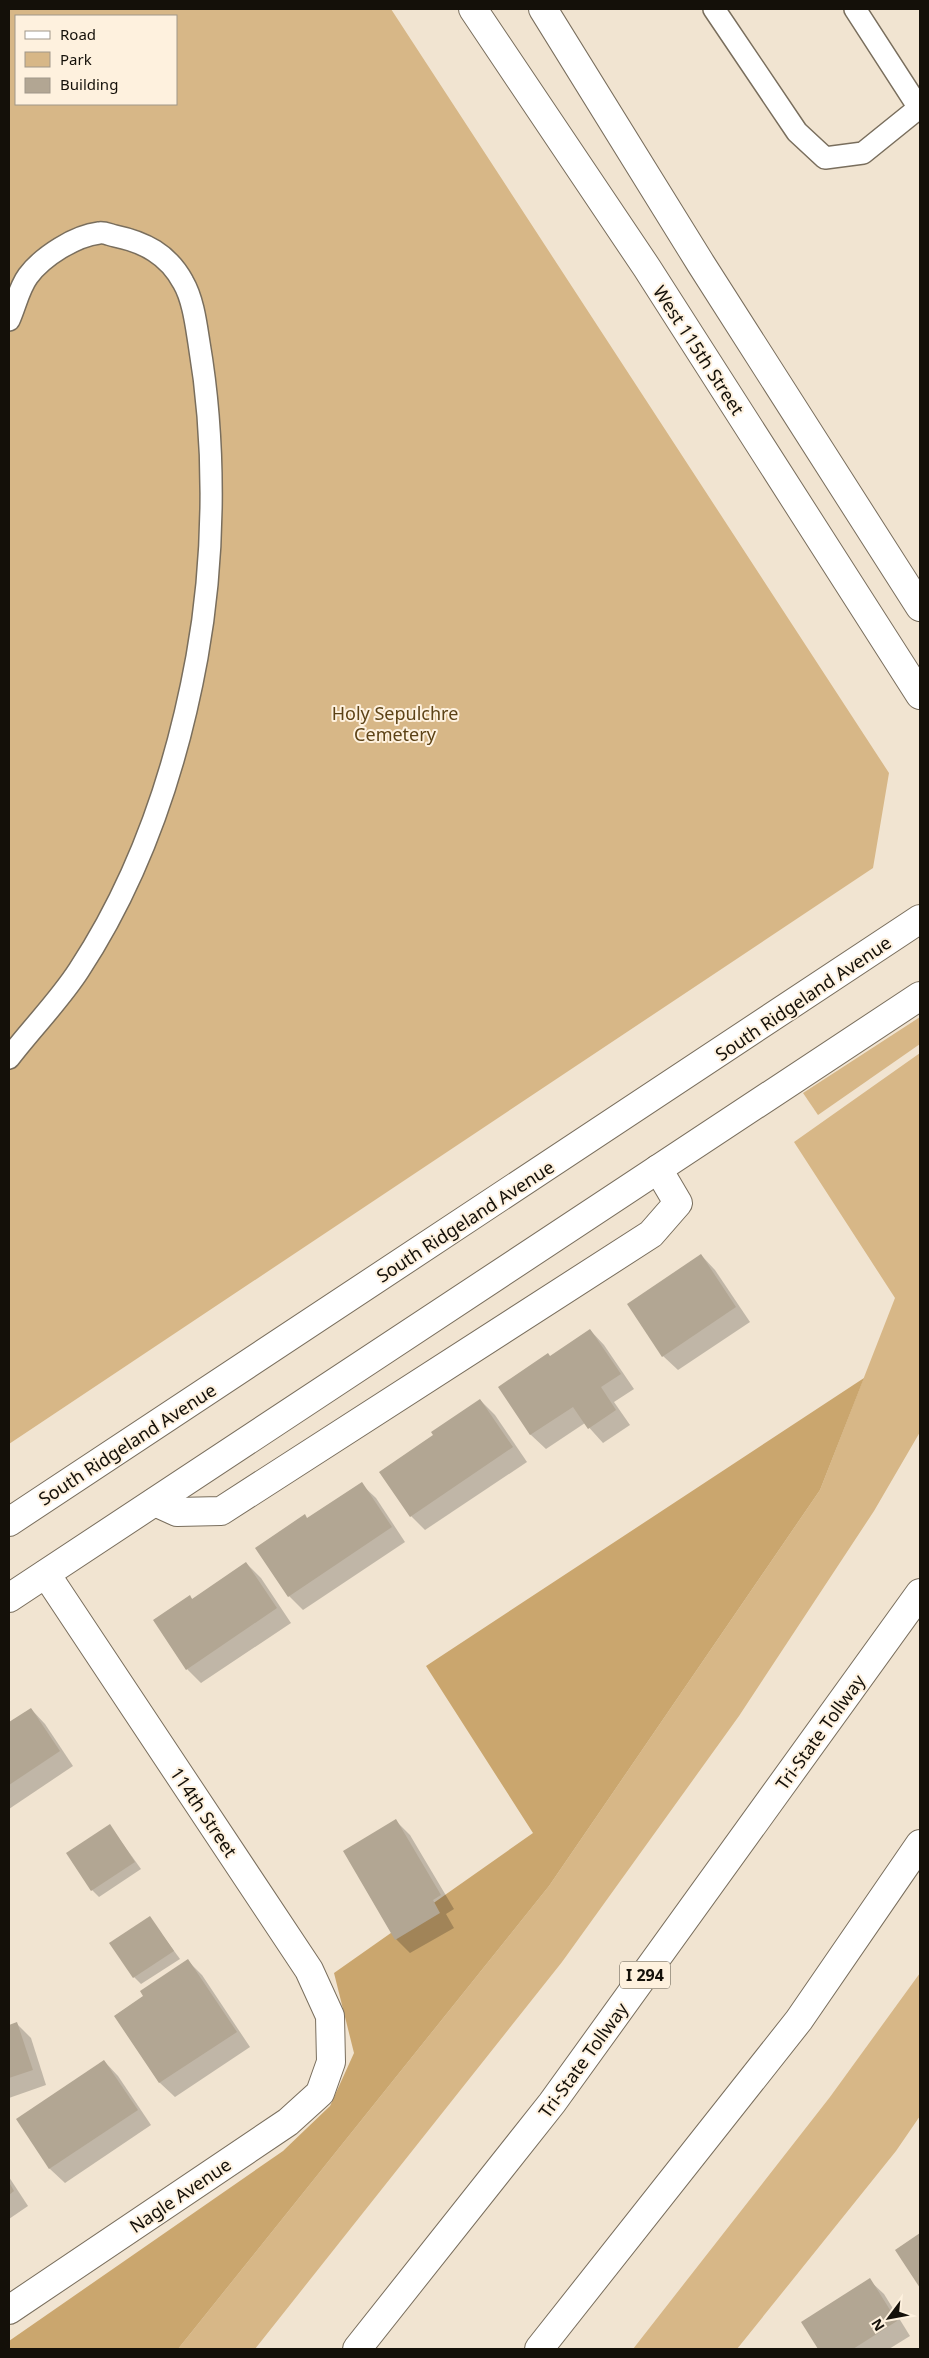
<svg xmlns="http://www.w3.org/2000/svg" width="929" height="2358" viewBox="0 0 929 2358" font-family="'Noto Sans',sans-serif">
  <rect width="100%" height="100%" fill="#f1e4d1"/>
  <g fill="#d7b787" fill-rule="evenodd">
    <path d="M9,9H391L889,773L873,868L9,1444ZM16,16H176V104H16Z"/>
    <polygon points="920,1017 920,1044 818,1115 803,1093"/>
    <polygon points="920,1053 920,1432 874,1511 739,1716 562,1962 255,2349 178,2349 549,1886 820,1490 895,1298 794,1142"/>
    <polygon points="920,1973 920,2116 896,2151 737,2349 633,2349 830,2097"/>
  </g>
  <polygon fill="#caa66e" points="864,1378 820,1490 549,1886 178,2349 9,2349 9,2341 283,2151 330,2106 354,2053 334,1973 533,1833 426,1666"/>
  <g fill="#0003">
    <polygon points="701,1255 715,1270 750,1322 678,1370 663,1356"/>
    <polygon points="590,1330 604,1345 634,1389 614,1402 630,1425 603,1443 585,1423 546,1449 531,1435 499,1387 551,1357"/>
    <polygon points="480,1400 495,1415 527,1462 425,1530 411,1516 435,1436"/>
    <polygon points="361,1484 376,1498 405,1542 303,1610 289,1596 308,1519"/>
    <polygon points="246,1563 261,1578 291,1623 201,1683 187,1669 190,1597 193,1600"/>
    <polygon points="31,1709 45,1724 73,1766 9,1809 9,1724"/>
    <polygon points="396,1821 410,1835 454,1909 446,1914 454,1928 410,1953 396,1939"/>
    <polygon points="110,1826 141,1869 99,1897 92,1890"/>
    <polygon points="150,1918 180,1959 141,1984 134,1977"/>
    <polygon points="187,1960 202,1975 250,2047 175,2097 160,2083 115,2016 144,1996"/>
    <polygon points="16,2023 31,2038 46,2085 9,2098 9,2026"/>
    <polygon points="104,2061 118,2076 151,2125 65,2183 50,2169 18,2119"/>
    <polygon points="9,2177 28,2206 9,2219"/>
    <polygon points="920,2235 920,2286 897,2251"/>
    <polygon points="869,2280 884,2294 910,2336 889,2349 820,2349 803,2323"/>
  </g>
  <g fill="#b2a693">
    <polygon points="701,1254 736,1307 662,1357 627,1304"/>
    <polygon points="590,1329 621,1374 601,1387 616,1410 588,1429 573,1407 530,1435 498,1387 548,1353 550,1356"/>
    <polygon points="480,1399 513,1447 410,1517 379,1472 433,1435 431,1432"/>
    <polygon points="362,1482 392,1527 288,1597 255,1548 305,1514 307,1518"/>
    <polygon points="246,1562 277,1608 186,1670 153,1620 190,1595 192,1599"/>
    <polygon points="31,1708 60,1751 9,1785 9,1722"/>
    <polygon points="396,1819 441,1895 433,1900 440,1913 395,1940 343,1851"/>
    <polygon points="110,1824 135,1862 91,1891 66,1853"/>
    <polygon points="150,1916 174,1951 133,1978 109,1943"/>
    <polygon points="188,1959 237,2032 159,2083 114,2016 143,1996 140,1991"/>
    <polygon points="17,2022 33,2070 9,2078 9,2025"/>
    <polygon points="104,2060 138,2110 49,2169 16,2119"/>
    <polygon points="9,2182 14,2191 9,2195"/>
    <polygon points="920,2233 920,2288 895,2250"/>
    <polygon points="870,2278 897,2321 853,2349 818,2349 801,2322"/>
  </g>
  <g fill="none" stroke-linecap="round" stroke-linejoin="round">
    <g stroke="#796e5d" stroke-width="24">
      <g id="service">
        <polyline points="714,9 797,132 825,158 863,153 920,107"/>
        <polyline points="855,9 919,108"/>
        <path d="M9,320C15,307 19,288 28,276C43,256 75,236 99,233C104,232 110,235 115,236C144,242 168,254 183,282C193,299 196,324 199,343C216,443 215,558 197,657C177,767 140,877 79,970C59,1001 31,1029 9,1058"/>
      </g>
    </g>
    <g stroke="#796e5d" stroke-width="30">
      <g id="minor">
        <polyline points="155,1502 177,1512 221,1511 651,1234 678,1203 658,1169"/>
        <polyline points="9,2310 288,2122 320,2093 331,2062 330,2016 309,1970 46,1574"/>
      </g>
    </g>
    <g stroke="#796e5d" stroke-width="30">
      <g id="tertiary">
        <polyline points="473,9 647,268 920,695"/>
        <polyline points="543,9 701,264 920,607"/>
      </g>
    </g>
    <g stroke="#796e5d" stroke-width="30">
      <g id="secondary">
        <polyline points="9,1522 920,919"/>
        <polyline points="9,1598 920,996"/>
      </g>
    </g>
    <g stroke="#796e5d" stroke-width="30">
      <g id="motorway">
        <polyline points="357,2349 552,2103 920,1593"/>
        <polyline points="539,2349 799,2020 920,1844"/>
      </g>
    </g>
    <use href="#service" stroke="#fff" stroke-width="21"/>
    <use href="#minor" stroke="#fff" stroke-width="28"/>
    <use href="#tertiary" stroke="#fff" stroke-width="28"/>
    <use href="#secondary" stroke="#fff" stroke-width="28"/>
    <use href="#motorway" stroke="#fff" stroke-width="28"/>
  </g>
  <g text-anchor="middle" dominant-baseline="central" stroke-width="4" stroke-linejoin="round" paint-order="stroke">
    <rect fill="#fef1de" stroke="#5a5449" stroke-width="1" x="620" y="1961.5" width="50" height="27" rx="4"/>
    <g font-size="16" font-weight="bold" fill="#141009">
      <text x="645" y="1975">I 294</text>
    </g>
    <g font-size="18" fill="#141009" stroke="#fef1de">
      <text transform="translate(699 350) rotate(57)">West 115th Street</text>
      <text transform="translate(803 998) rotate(-34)">South Ridgeland Avenue</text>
      <text transform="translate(465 1221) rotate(-33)">South Ridgeland Avenue</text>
      <text transform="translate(127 1444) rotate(-33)">South Ridgeland Avenue</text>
      <text transform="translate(820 1732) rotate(-54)">Tri-State Tollway</text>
      <text transform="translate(204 1812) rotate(56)">114th Street</text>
      <text transform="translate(583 2060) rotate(-54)">Tri-State Tollway</text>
      <text transform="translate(180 2195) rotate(-34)">Nagle Avenue</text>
    </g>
    <g font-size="18" fill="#5c4216" stroke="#fef1de">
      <text x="395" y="713">Holy Sepulchre<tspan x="395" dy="21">Cemetery</tspan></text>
    </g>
  </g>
  <rect width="929" height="2358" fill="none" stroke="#141009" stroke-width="20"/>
  <rect x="15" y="15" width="162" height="90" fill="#fef1de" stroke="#a09789"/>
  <rect x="25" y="31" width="25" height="8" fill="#ffffff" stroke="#a09789"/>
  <text x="60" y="40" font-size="15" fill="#141009">Road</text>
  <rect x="25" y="52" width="25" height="15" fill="#d7b787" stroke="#a09789"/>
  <text x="60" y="65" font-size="15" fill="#141009">Park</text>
  <rect x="25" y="78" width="25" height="15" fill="#b2a693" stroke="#a09789"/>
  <text x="60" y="90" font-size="15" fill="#141009">Building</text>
  <g transform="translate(889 2318) rotate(238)" stroke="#fef1de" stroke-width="4" paint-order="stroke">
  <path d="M0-4L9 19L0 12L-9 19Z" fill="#141009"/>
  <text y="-8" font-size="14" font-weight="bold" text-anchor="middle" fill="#141009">N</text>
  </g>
</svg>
